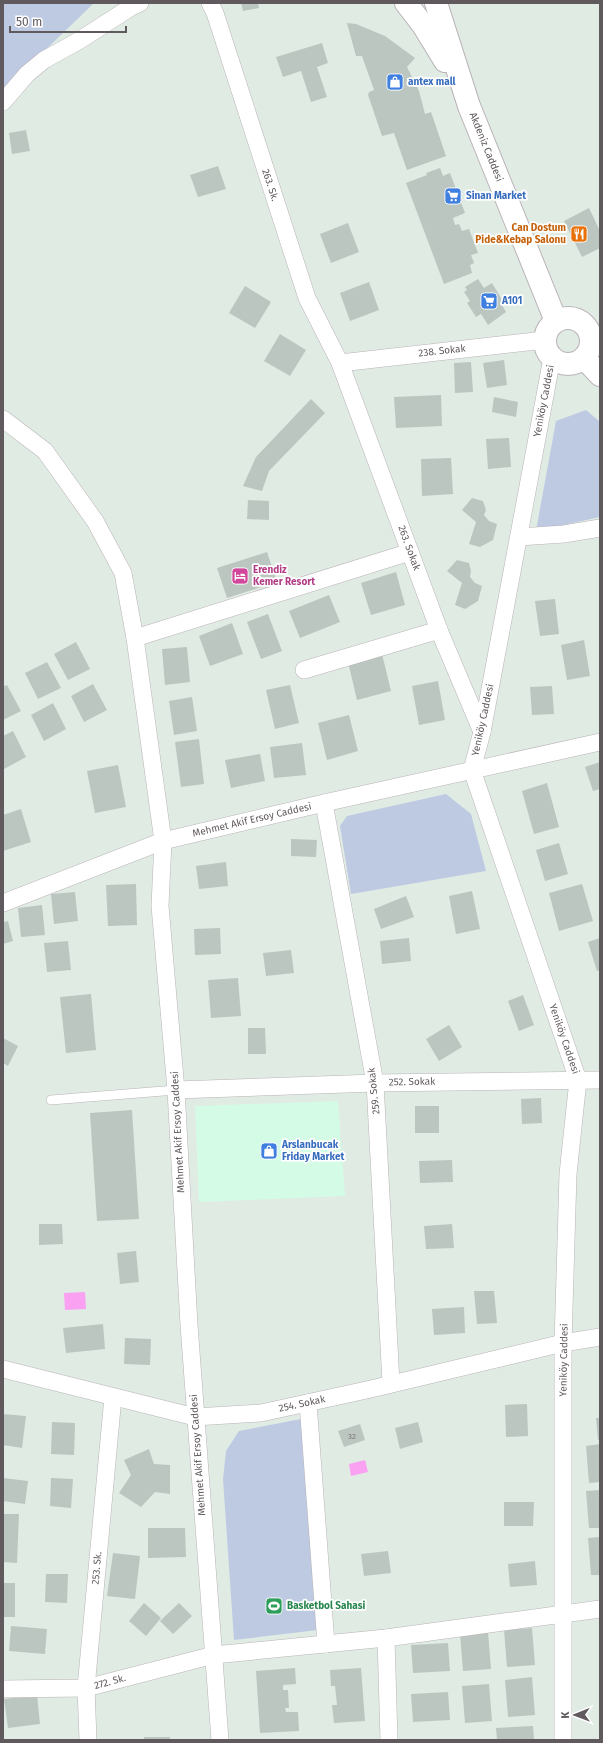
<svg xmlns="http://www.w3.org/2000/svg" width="603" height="1743" viewBox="0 0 603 1743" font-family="'Fira Sans',sans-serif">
  <rect width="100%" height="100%" fill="#e0ebe4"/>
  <polygon fill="#d4fbe5" points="338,1101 345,1196 199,1202 195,1106"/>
  <g fill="#bdcae2">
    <polygon points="3,3 94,3 3,91"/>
    <polygon points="586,410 600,422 600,517 536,531 556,421"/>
    <polygon points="446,794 471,814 486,871 351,894 340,826 347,816"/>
    <polygon points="301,1419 318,1630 234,1640 223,1479 226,1451 239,1431"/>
  </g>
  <g fill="#faa1f2">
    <polygon points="85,1292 86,1309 65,1310 64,1293"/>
    <polygon points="365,1460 368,1472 351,1476 349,1464"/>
  </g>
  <g fill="#bcc6c0">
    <polygon points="241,3 258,3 259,8 243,11"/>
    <polygon points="347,23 356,24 385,36 415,58 407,67 419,91 425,114 431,112 446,156 407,170 394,133 382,136 368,95 369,92 374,90 362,56 356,56"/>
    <polygon points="322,43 328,63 317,67 327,97 311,102 301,71 283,77 276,57"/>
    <polygon points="26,130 30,151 12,154 9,133"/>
    <polygon points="218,166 226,189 198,197 190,175"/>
    <polygon points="440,168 443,176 450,173 465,213 453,218 455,225 459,224 462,231 469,229 478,253 471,255 474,263 470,265 472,273 444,284 406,183 427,175 426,173"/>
    <polygon points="589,208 600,231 600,248 582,257 564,221"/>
    <polygon points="348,223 359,252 331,263 320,234"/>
    <polygon points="478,279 484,288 492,283 504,303 502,305 506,312 488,325 481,314 476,317 467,303 470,301 464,292 467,290 465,287"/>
    <polygon points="369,282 379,310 350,321 340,293"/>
    <polygon points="245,286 271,302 255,328 229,313"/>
    <polygon points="280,334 306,350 290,376 264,361"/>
    <polygon points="504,360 507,385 487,388 483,363"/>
    <polygon points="471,362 473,392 455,393 454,363"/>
    <polygon points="441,395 442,426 396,428 394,397"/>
    <polygon points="494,397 518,402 516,417 492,412"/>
    <polygon points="311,399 325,413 269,471 262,491 243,486 256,457"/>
    <polygon points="509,438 511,467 488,469 486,439"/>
    <polygon points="451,458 453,494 422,496 421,459"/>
    <polygon points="472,498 483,501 486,510 484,515 489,521 497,524 493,540 480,547 469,544 476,522 462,510"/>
    <polygon points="248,500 269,501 269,520 247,519"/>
    <polygon points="267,552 277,582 227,598 217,568"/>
    <polygon points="457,560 469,563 471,571 470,577 475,583 482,586 478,601 465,609 455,605 462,583 447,571"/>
    <polygon points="396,572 405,605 371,615 361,583"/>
    <polygon points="329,595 340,622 300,638 289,611"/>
    <polygon points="555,599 559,634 540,636 535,601"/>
    <polygon points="268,614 282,651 261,659 247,622"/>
    <polygon points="232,623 243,654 210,666 199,636"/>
    <polygon points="584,640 590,676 567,680 561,645"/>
    <polygon points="76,642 90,669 68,680 54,654"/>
    <polygon points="187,647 190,682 165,685 162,649"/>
    <polygon points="382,654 391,691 357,700 348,662"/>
    <polygon points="47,662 61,688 38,699 25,673"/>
    <polygon points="438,681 445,720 419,725 412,686"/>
    <polygon points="93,684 107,710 84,722 71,696"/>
    <polygon points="7,685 21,711 3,720 3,687"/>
    <polygon points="290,685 299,723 275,729 266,690"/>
    <polygon points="552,686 554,714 532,715 530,687"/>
    <polygon points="192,697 197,731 174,735 169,701"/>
    <polygon points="53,703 66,729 44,741 31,715"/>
    <polygon points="349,715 358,751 327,760 318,723"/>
    <polygon points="13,731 26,757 4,769 3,736"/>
    <polygon points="199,739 204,784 181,787 175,742"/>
    <polygon points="302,743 306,775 274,778 270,747"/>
    <polygon points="260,754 265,781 231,788 225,760"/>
    <polygon points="600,762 600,789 593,791 585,767"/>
    <polygon points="118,765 126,807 95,813 87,771"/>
    <polygon points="547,783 559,827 534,834 522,791"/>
    <polygon points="21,809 31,842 3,851 3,815"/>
    <polygon points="291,839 317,840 316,857 291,856"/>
    <polygon points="559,843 568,874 545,881 536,850"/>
    <polygon points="226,862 228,886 199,889 196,866"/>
    <polygon points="136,884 137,925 108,926 106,885"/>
    <polygon points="582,884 593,921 559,931 549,893"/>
    <polygon points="472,891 480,929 456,934 449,896"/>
    <polygon points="75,892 78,921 54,924 51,894"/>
    <polygon points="406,896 414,917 381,929 374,909"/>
    <polygon points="42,905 45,935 21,937 18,908"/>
    <polygon points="8,921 13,941 3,944 3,922"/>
    <polygon points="220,928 221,954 195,955 194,929"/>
    <polygon points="409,938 411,961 382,964 380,941"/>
    <polygon points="600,938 600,970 597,971 588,942"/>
    <polygon points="68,941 71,970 47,972 44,943"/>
    <polygon points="291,950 294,973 266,976 263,953"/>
    <polygon points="238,978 241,1016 211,1018 208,980"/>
    <polygon points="91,994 96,1050 66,1053 60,997"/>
    <polygon points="523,995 534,1025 519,1031 508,1001"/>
    <polygon points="449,1025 462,1047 439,1061 426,1039"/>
    <polygon points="248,1028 265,1028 266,1054 248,1054"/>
    <polygon points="3,1038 18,1046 8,1066 3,1063"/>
    <polygon points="541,1098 542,1123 522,1124 521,1099"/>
    <rect x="415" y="1106" width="24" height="27"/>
    <polygon points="132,1110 139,1219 97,1221 90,1113"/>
    <polygon points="452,1160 453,1182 420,1183 419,1161"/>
    <polygon points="39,1224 62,1224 63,1244 39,1245"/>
    <polygon points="452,1224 454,1248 426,1249 424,1226"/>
    <polygon points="136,1251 139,1282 120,1284 117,1253"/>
    <polygon points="474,1291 494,1291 497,1323 477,1324"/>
    <polygon points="464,1307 465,1333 434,1335 432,1309"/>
    <polygon points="103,1324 105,1349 66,1353 63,1328"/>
    <polygon points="125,1338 151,1339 150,1365 124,1364"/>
    <polygon points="527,1404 528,1436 506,1437 505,1405"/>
    <polygon points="3,1414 26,1416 22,1448 3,1445"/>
    <polygon points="596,1418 600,1418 600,1439 598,1440"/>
    <polygon points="52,1422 75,1423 74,1455 51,1454"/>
    <polygon points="418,1422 423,1442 400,1449 395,1428"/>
    <polygon points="360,1424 365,1440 344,1447 338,1431"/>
    <polygon points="600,1444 600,1482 589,1483 586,1446"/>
    <polygon points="149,1449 154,1464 170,1465 170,1494 155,1492 141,1507 119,1493 131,1475 124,1460"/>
    <polygon points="3,1478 28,1481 25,1504 3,1501"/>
    <polygon points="51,1478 73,1479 71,1508 50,1506"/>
    <polygon points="600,1490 600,1528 589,1528 586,1491"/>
    <polygon points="504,1502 534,1502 533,1526 504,1526"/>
    <polygon points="3,1514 19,1514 17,1563 3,1562"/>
    <polygon points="148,1528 185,1528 186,1557 148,1558"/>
    <polygon points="600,1537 600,1575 591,1575 588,1538"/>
    <polygon points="388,1551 391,1573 364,1576 361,1554"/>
    <polygon points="113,1553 140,1556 135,1599 107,1596"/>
    <polygon points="535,1561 537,1585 510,1587 508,1564"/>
    <polygon points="46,1574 68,1574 67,1603 45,1602"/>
    <rect x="3" y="1583" width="12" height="34"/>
    <polygon points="144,1603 161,1618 146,1636 129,1621"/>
    <polygon points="179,1603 192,1616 173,1634 160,1621"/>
    <polygon points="11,1626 47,1629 45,1654 9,1651"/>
    <polygon points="532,1628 535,1665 507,1667 504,1630"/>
    <polygon points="488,1632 491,1669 463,1671 460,1634"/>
    <polygon points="448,1643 450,1671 413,1673 411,1645"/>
    <polygon points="295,1668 296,1684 283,1685 283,1690 288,1690 289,1708 285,1708 286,1712 298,1712 299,1731 260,1733 256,1671"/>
    <polygon points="361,1668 365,1721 334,1723 332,1705 337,1705 335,1686 331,1686 330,1670"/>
    <polygon points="532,1677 535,1715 508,1717 505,1680"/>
    <polygon points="489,1684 492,1721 465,1723 462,1686"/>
    <polygon points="448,1692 450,1720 413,1722 411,1694"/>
    <polygon points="37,1695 40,1724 8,1728 4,1699"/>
    <polygon points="533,1726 534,1740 497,1740 496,1728"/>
    <rect x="144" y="1737" width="26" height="3"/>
  </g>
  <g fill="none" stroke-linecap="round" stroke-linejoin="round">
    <g stroke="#bab3b8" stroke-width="10">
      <polyline id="lane" points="51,1100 176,1090"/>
    </g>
    <g stroke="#bab3b8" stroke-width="18">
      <g id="street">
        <polyline points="210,3 215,13 307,298 340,363 439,630 482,732"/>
        <polyline points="3,102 27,74 44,60 80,40 131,7 140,3"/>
        <polyline points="552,358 482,732 472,770 578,1080 568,1174 563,1343 563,1740"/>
        <polyline points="340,363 545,340"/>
        <polyline points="3,419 45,451 95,521 123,573 135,638 163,841 3,903"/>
        <polyline points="519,537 564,534 600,528"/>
        <polyline points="135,638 410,552"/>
        <polyline points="304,670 439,630"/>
        <polyline points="324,803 375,1083 391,1383"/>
        <polyline points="176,1090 375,1083 600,1080"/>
        <polyline points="3,1369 195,1417 261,1413 371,1389 563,1343 600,1337"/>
        <polyline points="308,1403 326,1644"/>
        <polyline points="386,1638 389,1740"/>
        <polyline points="3,1689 86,1688 214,1655 386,1638 600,1609"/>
        <polyline points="88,1740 86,1688 113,1397"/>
        <polyline points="220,1740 189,1325 176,1090 160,906 163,841 324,803 600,742"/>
      </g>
    </g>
    <g stroke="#bab2b8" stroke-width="24">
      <g id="secondary">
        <polyline points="406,3 423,25 445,61"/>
        <polyline points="436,3 469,106 556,321"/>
        <circle cx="568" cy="341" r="23"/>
        <polyline points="584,358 600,375"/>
      </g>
    </g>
    <use href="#lane" stroke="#fff" stroke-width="9"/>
    <use href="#street" stroke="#fff" stroke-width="17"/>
    <use href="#secondary" stroke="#fff" stroke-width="22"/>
  </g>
  <defs>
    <g id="shop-square" transform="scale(0.9)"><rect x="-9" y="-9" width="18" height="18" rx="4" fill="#3f7fe0" stroke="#fff"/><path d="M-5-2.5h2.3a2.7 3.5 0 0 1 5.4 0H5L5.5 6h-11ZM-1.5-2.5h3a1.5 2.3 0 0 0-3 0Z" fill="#fff"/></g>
    <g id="supermarket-square" transform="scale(0.9)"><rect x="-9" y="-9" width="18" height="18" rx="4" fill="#3f7fe0" stroke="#fff"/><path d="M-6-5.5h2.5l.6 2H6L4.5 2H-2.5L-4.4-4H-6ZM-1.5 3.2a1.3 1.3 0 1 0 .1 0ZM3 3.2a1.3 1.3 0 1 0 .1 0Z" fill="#fff"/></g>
    <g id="restaurant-square" transform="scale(0.9)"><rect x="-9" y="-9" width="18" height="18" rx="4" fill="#e8710a" stroke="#fff"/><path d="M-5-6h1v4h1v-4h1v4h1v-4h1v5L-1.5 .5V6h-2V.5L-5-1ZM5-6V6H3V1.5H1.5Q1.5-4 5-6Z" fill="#fff"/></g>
    <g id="hotel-square" transform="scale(0.9)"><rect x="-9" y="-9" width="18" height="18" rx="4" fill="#d1479c" stroke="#fff"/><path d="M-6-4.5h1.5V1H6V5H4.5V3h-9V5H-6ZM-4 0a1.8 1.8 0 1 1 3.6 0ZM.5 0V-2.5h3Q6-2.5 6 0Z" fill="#fff"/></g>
    <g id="stadium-square" transform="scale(0.9)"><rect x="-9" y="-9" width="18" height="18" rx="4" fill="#2e9e5b" stroke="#fff"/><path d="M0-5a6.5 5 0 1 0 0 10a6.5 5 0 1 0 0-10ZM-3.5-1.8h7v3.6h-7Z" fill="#fff"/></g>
  </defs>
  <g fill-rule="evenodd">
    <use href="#shop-square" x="395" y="82"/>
    <use href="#supermarket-square" x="453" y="196"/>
    <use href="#restaurant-square" x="579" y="234"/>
    <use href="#supermarket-square" x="489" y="301"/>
    <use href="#hotel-square" x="240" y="576"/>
    <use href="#shop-square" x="269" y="1151"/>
    <use href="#stadium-square" x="274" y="1606"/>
  </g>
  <g text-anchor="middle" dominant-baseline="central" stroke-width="3.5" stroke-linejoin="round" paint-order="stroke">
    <g font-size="8" fill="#777476">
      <text x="352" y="1436">32</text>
    </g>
    <g font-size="10" font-weight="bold" fill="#366cbe" stroke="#fff" text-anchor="start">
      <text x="408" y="82">antex mall</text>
      <text x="466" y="196">Sinan Market</text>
      <text x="502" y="301">A101</text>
      <text x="282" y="1145">Arslanbucak<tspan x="282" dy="12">Friday Market</tspan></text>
    </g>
    <g font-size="10" fill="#60595e" stroke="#fff">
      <text transform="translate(486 147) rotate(68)">Akdeniz Caddesi</text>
      <text transform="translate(270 185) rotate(72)">263. Sk.</text>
      <text transform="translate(442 351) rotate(-6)">238. Sokak</text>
      <text transform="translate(544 401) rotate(-79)">Yeniköy Caddesi</text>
      <text transform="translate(409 548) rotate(70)">263. Sokak</text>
      <text transform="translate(483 720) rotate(-78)">Yeniköy Caddesi</text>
      <text transform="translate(252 820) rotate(-13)">Mehmet Akif Ersoy Caddesi</text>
      <text transform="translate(564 1039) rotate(71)">Yeniköy Caddesi</text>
      <text transform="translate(412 1082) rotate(-1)">252. Sokak</text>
      <text transform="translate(374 1091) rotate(-96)">259. Sokak</text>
      <text transform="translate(178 1132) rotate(-93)">Mehmet Akif Ersoy Caddesi</text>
      <text transform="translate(564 1360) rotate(-89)">Yeniköy Caddesi</text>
      <text transform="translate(302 1404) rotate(-12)">254. Sokak</text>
      <text transform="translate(198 1455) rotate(-94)">Mehmet Akif Ersoy Caddesi</text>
      <text transform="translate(97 1568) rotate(-85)">253. Sk.</text>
      <text transform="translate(110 1682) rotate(-15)">272. Sk.</text>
    </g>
    <g font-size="10" font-weight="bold" fill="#c56008" stroke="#fff" text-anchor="end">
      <text x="566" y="228">Can Dostum<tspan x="566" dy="12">Pide&amp;Kebap Salonu</tspan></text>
    </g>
    <g font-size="10" font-weight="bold" fill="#b23c85" stroke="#fff" text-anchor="start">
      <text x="253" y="570">Erendiz<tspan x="253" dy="12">Kemer Resort</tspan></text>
    </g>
    <g font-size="10" font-weight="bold" fill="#27864d" stroke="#fff" text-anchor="start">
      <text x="287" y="1606">Basketbol Sahasi</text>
    </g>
  </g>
  <rect width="603" height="1743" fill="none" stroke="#60595e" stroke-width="8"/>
  <g transform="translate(575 1715) rotate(269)" stroke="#ffffff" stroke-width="3" paint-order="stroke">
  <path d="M0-3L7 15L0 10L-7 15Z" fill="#60595e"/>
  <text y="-6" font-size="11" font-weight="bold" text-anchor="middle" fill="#60595e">K</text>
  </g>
  <path d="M10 26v6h116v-6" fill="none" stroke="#60595e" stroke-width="2"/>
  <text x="16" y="26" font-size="12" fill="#60595e" stroke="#ffffff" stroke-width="3" paint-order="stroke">50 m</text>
</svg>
